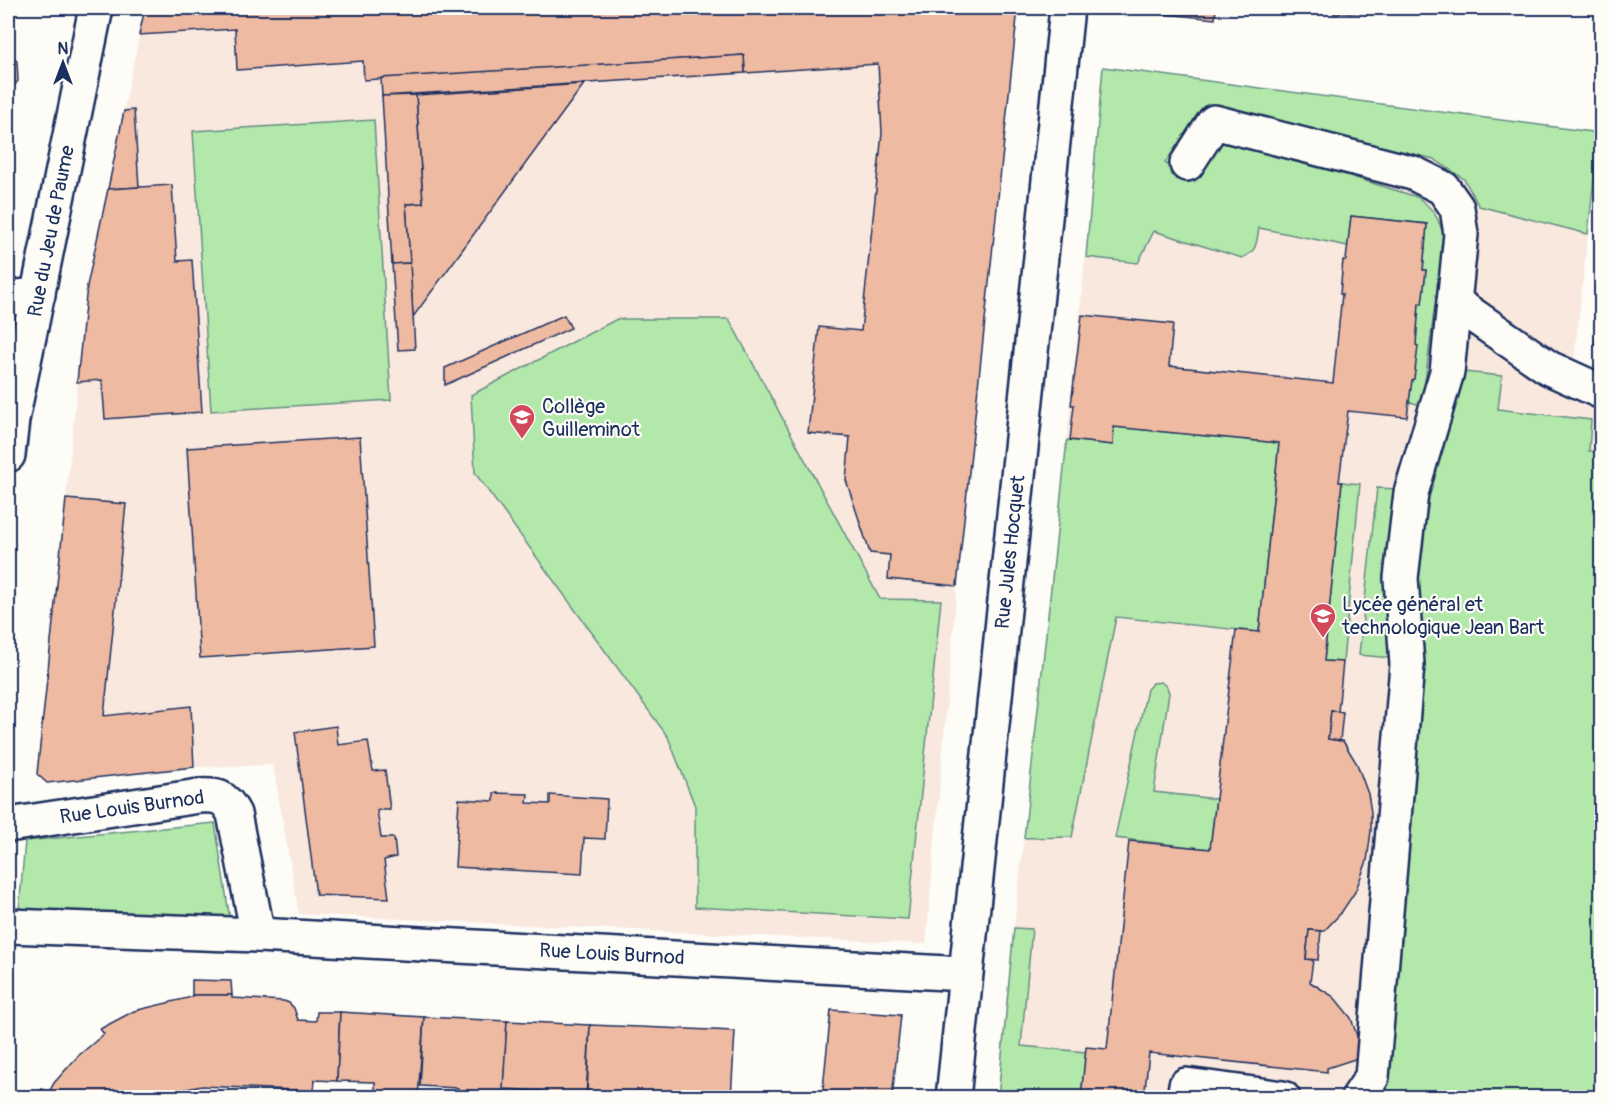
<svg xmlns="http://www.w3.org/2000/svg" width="1609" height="1105" viewBox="0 0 1609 1105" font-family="Pangolin,sans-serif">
  <rect width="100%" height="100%" fill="#fdfcf7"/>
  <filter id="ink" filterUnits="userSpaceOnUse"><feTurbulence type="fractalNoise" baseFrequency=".0167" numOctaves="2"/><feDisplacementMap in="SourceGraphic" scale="12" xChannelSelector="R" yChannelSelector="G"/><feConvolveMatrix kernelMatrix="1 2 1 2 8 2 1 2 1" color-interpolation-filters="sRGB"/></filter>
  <g filter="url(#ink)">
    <g fill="#f9e8de">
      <polygon points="145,8 1018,8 957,586 926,944 299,914 273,765 194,767 104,716 66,499 87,286"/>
      <polygon points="1103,67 1599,133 1573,370 1602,374 1601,1097 997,1098 1006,1002 1076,353"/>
    </g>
    <g fill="#b2e8aa" stroke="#668c84" stroke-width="1.5">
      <path d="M1103,67L1599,133L1588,234L1479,206L1464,179L1434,159L1204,106L1165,163L1194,182L1224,137L1417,197C1434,209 1437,216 1444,235L1422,405L1409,402L1419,303H1422L1426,270H1423L1427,224L1351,216L1348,246L1259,228C1256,243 1258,251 1242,258L1154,231L1138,263L1086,257Z"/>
      <polygon points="374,120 391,400 211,411 193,131"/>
      <polygon points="617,319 729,319 880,599 941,600 908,919 695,907 695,806 668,737 475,473 471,395"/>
      <polygon points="1464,372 1502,376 1498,409 1591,420 1589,451 1601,452 1601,1097 1380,1098 1382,1090 1417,581 1427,492 1445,441"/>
      <polygon points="1114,427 1279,443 1259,632 1116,617 1072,837 1024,838 1067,440 1112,445"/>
      <polygon points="1342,482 1360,484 1343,662 1324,661"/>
      <polygon points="1377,488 1398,489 1391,658 1359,655"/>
      <polygon points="1161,682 1167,687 1169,693 1154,792 1216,799 1210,849 1115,838 1147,689 1153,683"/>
      <polygon points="215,823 230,920 19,911 25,841"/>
      <polygon points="1014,928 1032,929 1021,1046 1086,1052 1081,1097 998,1098"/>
    </g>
    <g fill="#efbaa2" stroke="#1b2f5e" stroke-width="1.5">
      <polygon points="145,8 1018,8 957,586 888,579 890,555 870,553 846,480 850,437 808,433 819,327 861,331 882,133 878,64 745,73 744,55 364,80 363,61 237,70 235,29 139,35"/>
      <polygon points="1115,8 1216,8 1215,19 1115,9"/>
      <polygon points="1334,8 1435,8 1334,14"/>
      <polygon points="8,53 17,61 18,81 8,93"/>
      <polygon points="744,55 745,73 382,96 381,78"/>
      <polygon points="584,84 413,317 406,204 423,203 416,95"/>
      <polygon points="416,95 423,203 406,204 410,263 392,264 382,96"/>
      <polygon points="134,110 139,187 108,189 124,111"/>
      <polygon points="172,185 177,261 192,260 202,412 105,419 102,380 77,382 87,286 108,189"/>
      <polygon points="1351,216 1427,224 1423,270 1426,270 1422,304 1419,303 1416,345 1418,346 1414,379 1412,380 1407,417 1348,411 1339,482 1342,482 1324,661 1343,662 1338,712 1331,711 1328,739 1343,741 1357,764 1368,794 1371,812 1371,831 1367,861 1355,892 1341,913 1324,931 1309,930 1306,959 1313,960 1310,982 1334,997 1351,1018 1357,1036 1361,1057 1327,1068 1327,1072 1149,1053 1144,1098 1081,1098 1086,1047 1107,1049 1129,841 1210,849 1236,630 1259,632 1279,443 1114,427 1113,445 1070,440 1074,405 1071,405 1082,315 1173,324 1169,366 1333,383 1342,294 1340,294 1343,260 1346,260"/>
      <polygon points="410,263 415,349 398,350 392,264"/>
      <polygon points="1600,305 1602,305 1602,345 1595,344"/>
      <polygon points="564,315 571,328 445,385 445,368"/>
      <polygon points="360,437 374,646 200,658 187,448"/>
      <polygon points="66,499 126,504 104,716 191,706 194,767 47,783 37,774"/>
      <polygon points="1331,711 1343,712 1340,741 1328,739"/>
      <polygon points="336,726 338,745 368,741 373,771 385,770 390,810 377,810 381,838 394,838 396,857 384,860 389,898 316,895 295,732"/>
      <polygon points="494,793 528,794 527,803 550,804 550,795 607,799 605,839 584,838 582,874 455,867 459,799 494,801"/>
      <polygon points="1309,930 1321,931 1318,960 1306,959"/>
      <polygon points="192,980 231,981 232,995 192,995"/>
      <polygon points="192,995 232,995 232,998 284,1001 289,1003 294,1008 298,1020 316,1021 317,1012 340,1012 337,1081 315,1080 314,1091 202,1086 171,1092 160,1098 58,1098 49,1092 54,1083 78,1056 104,1034 100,1029 134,1011 192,997"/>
      <polygon points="831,1010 901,1015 892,1098 822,1098"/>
      <polygon points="340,1012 424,1017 418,1098 409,1098 409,1095 375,1093 375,1082 337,1081"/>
      <polygon points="424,1017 507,1021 503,1098 457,1098 458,1088 420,1086"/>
      <polygon points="507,1021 590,1025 586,1098 542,1098 542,1091 503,1089"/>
      <polygon points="590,1025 735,1031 731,1098 624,1098 624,1096 587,1094"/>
      <polygon points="42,1089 49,1092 58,1098 37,1098"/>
    </g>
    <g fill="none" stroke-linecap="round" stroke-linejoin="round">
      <g stroke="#1b2f5e" stroke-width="38">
        <g id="street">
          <polyline points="1187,164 1214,122 1413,173 1443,188 1457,208 1461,234 1447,372 1411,493 1401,578 1407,665 1372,1077 1358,1098"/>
          <polyline points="8,298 38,295"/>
          <polyline points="1454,302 1549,368 1602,392"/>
          <polyline points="8,455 12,420 96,8"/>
          <path d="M8,825L199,796C217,795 225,796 234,814L258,935"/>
          <polyline points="8,926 258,935 965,974"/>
          <polyline points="953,1098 1067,8"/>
          <polyline points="1184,1098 1186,1085 1283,1098"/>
        </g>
      </g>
      <use href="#street" stroke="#fdfcf7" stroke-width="33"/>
    </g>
  </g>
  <defs>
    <g id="school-pin" transform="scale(1.35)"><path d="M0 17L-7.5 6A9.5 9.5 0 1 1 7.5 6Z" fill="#d1495b" stroke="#fdfcf7"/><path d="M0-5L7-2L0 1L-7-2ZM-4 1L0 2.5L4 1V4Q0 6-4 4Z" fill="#fff"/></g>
  </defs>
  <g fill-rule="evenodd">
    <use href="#school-pin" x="522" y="417"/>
    <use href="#school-pin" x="1323" y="616"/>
  </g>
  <g text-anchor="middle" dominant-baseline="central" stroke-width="4.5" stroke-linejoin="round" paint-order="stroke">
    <g font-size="20" fill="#1b2f5e" stroke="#fdfcf7">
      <text transform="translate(51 231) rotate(-79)">Rue du Jeu de Paume</text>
      <text transform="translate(1010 552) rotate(-84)">Rue Jules Hocquet</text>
      <text transform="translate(132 807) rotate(-8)">Rue Louis Burnod</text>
      <text transform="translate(612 954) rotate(3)">Rue Louis Burnod</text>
    </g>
    <g font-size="20" fill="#1b2f5e" stroke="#fdfcf7" text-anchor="start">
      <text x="542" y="406">Collège<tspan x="542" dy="23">Guilleminot</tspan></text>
      <text x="1342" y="604">Lycée général et<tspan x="1342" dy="23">technologique Jean Bart</tspan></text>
    </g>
  </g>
  <rect width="1609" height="1105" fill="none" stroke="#fdfcf7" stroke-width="30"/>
  <rect x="15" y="15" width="1579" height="1075" fill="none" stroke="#1b2f5e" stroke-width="2" filter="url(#ink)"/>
  <g transform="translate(63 63)" stroke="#fdfcf7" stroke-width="4.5" paint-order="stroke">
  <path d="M0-4.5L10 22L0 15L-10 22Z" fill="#1b2f5e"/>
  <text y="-9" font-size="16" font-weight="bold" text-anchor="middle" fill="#1b2f5e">N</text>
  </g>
</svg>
